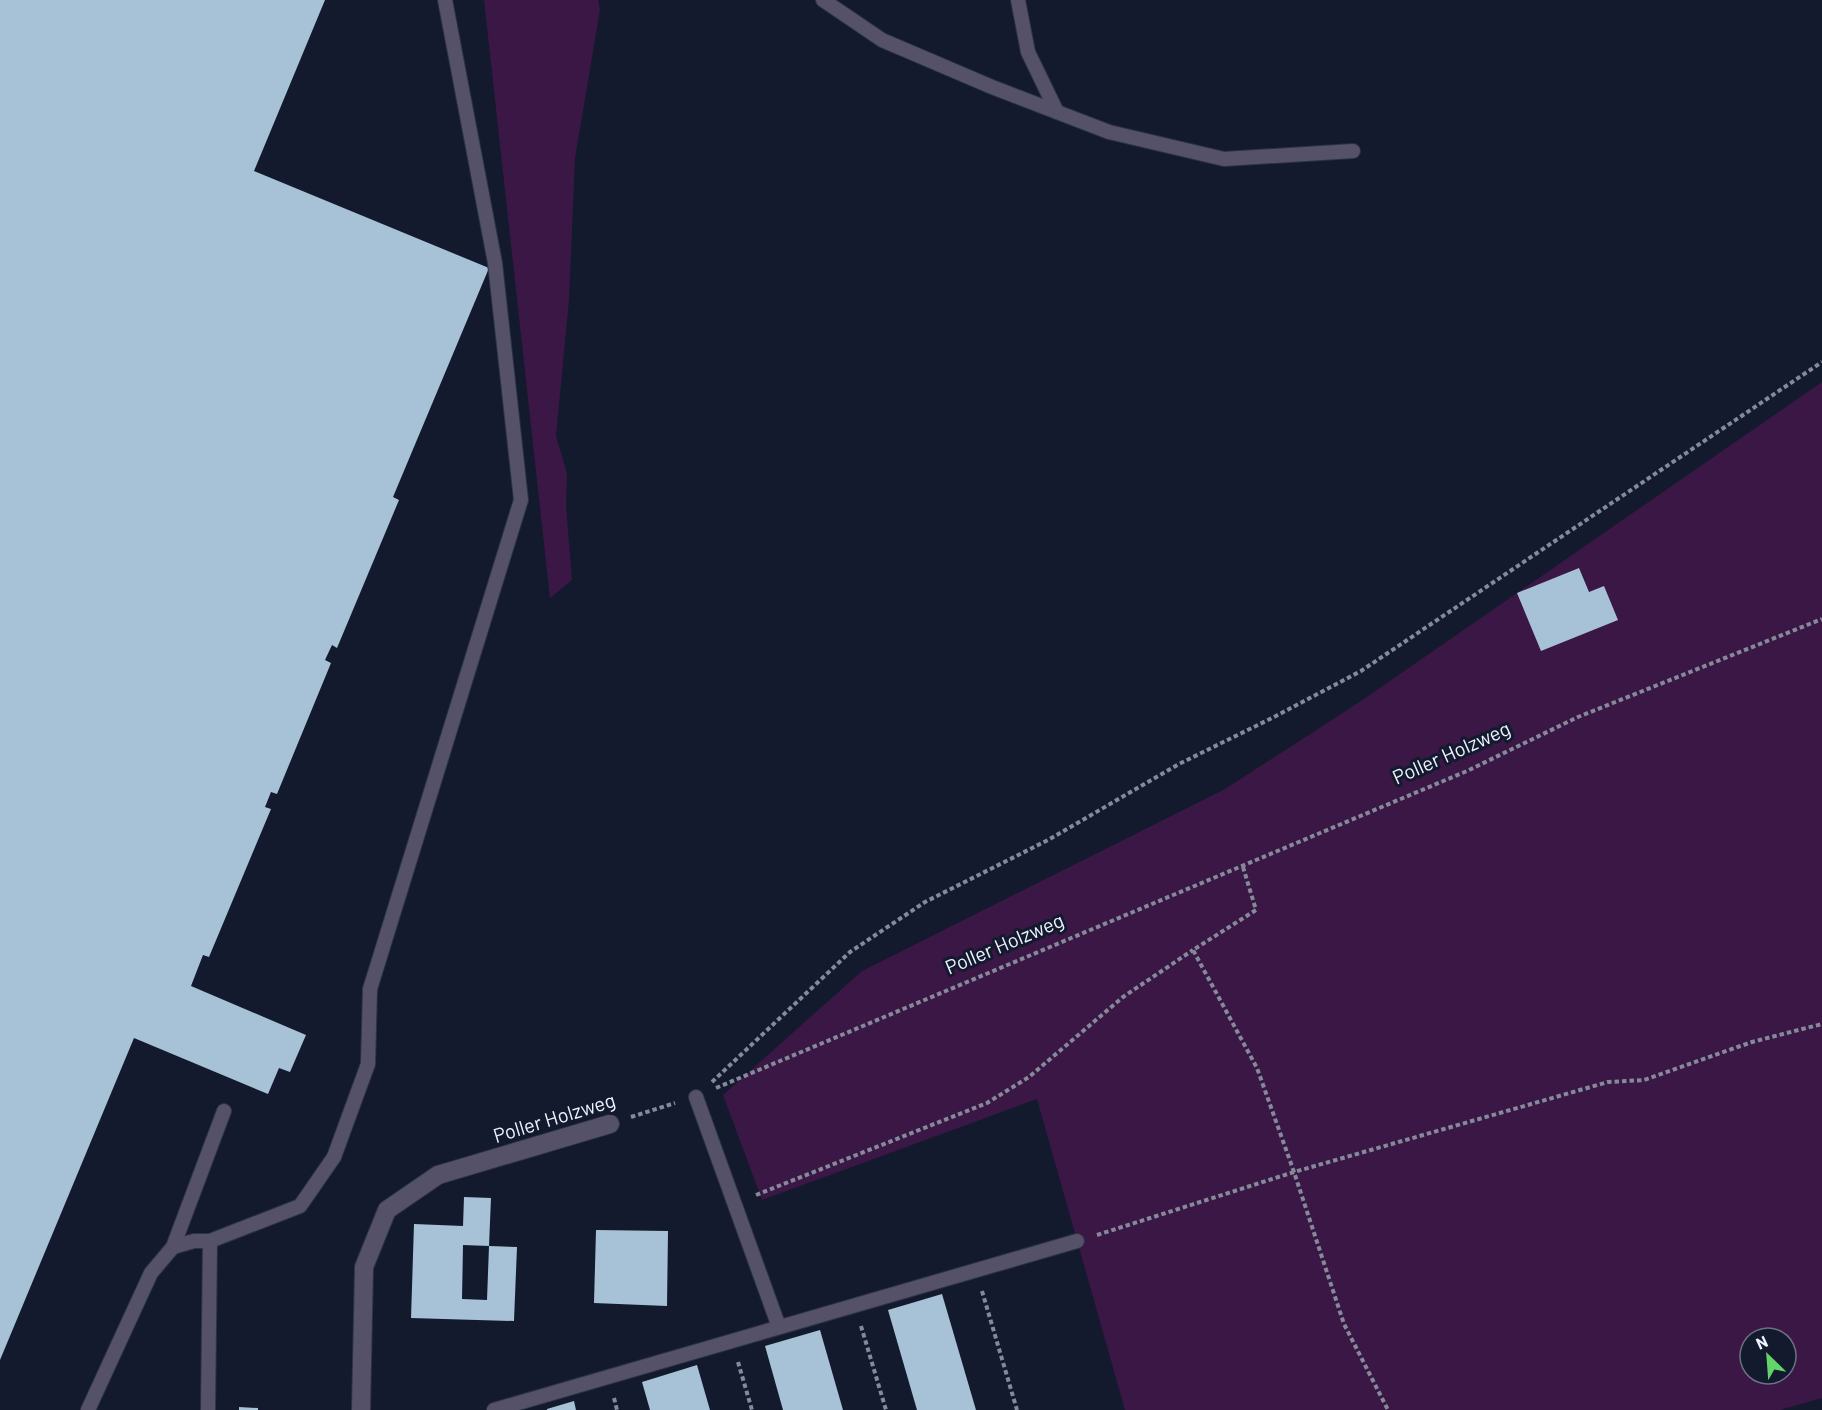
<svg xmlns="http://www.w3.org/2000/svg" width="1822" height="1410" viewBox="0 0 1822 1410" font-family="Barlow,sans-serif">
  <rect width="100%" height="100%" fill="#131a2e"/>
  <g fill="#3a1744" fill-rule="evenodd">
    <polygon points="484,0 598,0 600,10 575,158 569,300 556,436 567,473 566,505 572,580 550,598"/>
    <path d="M1822,382V1398L1780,1410H1125L1037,1099L762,1200L723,1095L862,971L1225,789L1358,703ZM1750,1338H1786V1374H1750Z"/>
  </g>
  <g fill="#a7c1d6">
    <polygon points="0,0 325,0 254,171 489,268 393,497 399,500 337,648 332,645 325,660 331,663 277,794 271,792 265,807 271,809 209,957 203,955 191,986 306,1035 290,1072 279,1068 268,1094 134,1038 0,1360"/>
    <polygon points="1579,568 1589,592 1604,586 1618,620 1541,651 1517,593"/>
    <polygon points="464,1197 491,1198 489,1246 463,1245 462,1299 487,1300 489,1246 517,1247 514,1321 411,1318 414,1224 463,1226"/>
    <polygon points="596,1230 668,1231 667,1306 594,1303"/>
    <polygon points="942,1294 976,1410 917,1410 888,1310"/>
    <polygon points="820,1330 843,1410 783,1410 765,1346"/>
    <polygon points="697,1365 710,1410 650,1410 642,1382"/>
    <polygon points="574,1401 576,1410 547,1410 547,1409"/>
    <polygon points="239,1407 258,1408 258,1410 239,1410"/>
  </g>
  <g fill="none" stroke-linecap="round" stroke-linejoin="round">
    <g stroke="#2d3447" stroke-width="16">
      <g id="lane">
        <polyline points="823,0 882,40 992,87 1109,132 1224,159 1353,151"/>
        <polyline points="1018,0 1028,52 1057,112"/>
        <polyline points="696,1097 779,1327"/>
        <polyline points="173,1247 194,1241 210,1241 300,1206 334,1157 368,1064 370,989 521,500 495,263 445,0"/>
        <polyline points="88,1410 151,1273 173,1247 224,1111"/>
        <polyline points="208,1410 210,1241"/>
        <polyline points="494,1410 1077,1241"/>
      </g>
    </g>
    <g stroke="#2d3447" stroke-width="20">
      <polyline id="street" points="361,1410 364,1267 387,1210 438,1175 610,1124"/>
    </g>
    <g stroke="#848a99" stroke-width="4" stroke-dasharray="4.5 3" stroke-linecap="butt">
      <polyline points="1243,867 1256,910 1193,950 1257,1068 1294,1172 1344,1324 1388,1410"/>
      <polyline points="712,1082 850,952 925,902 1048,840 1179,764 1274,717 1361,671 1822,362"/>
      <polyline points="716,1088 1467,771 1578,717 1822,619"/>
      <polyline points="631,1117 675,1103"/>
      <polyline points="756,1195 987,1103 1029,1077 1123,997 1193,950"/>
      <polyline points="1097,1235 1294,1172 1608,1082 1644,1080 1752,1042 1822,1024"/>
      <polyline points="982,1291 1017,1410"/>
      <polyline points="861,1326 886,1410"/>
      <polyline points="738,1362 752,1410"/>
      <polyline points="614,1398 617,1410"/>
    </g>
    <use href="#lane" stroke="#555169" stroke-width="14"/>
    <use href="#street" stroke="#555169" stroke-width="18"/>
  </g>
  <g text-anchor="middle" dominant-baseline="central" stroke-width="6" stroke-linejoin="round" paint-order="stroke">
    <g font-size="20" fill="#eef3ff" stroke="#131a2e">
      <text transform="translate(1451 752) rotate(-24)">Poller Holzweg</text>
      <text transform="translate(1004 943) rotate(-23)">Poller Holzweg</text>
      <text transform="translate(554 1117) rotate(-17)">Poller Holzweg</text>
    </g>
  </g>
  <g transform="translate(1768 1356) rotate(335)"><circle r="28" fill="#131a2e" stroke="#6b7182" stroke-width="1.5"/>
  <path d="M0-4.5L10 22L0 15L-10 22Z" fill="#62d469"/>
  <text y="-9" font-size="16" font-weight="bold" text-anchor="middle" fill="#eef3ff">N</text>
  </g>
</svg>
